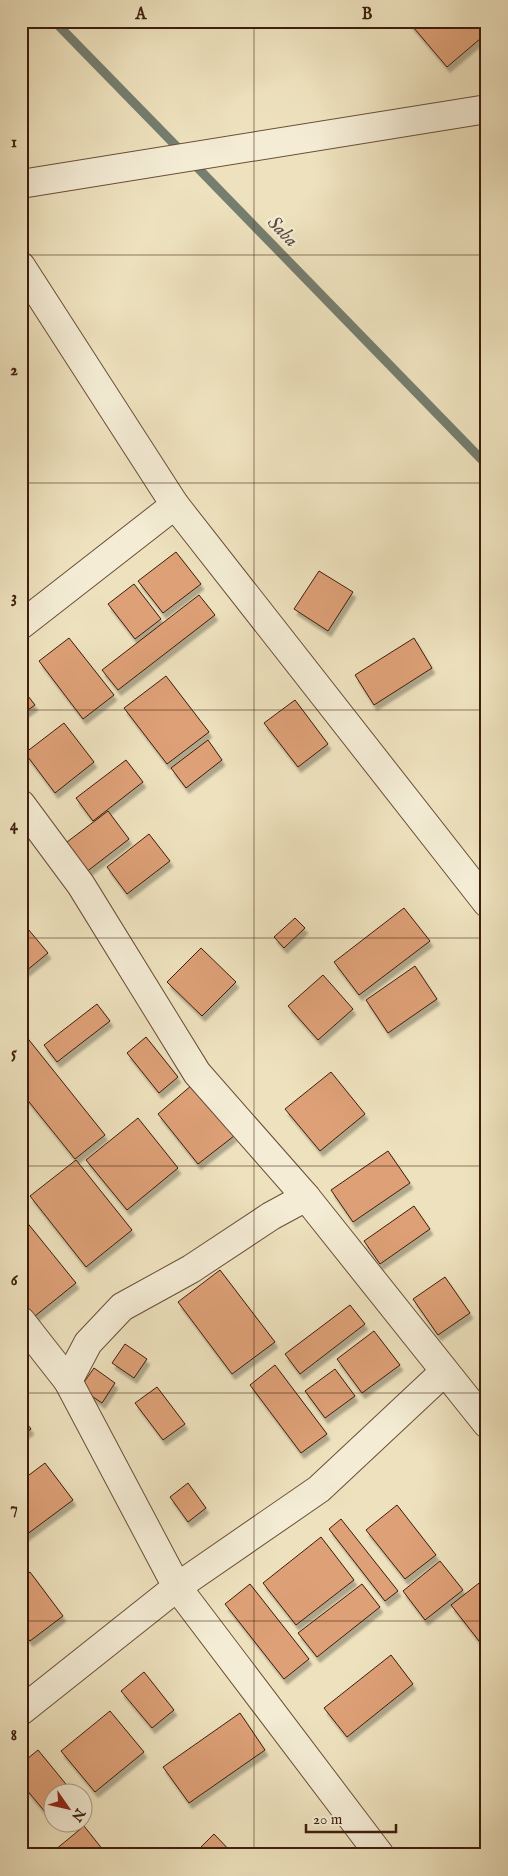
<svg xmlns="http://www.w3.org/2000/svg" width="508" height="1876" viewBox="0 0 508 1876" font-family="'IM FELL English',serif">
  <defs>
    <filter id="shadow"><feDropShadow dx="3" dy="5.5" stdDeviation="1" flood-color="#0004"/></filter>
  </defs>
  <rect width="100%" height="100%" fill="#eee2be"/>
  <filter id="stains"><feTurbulence type="fractalNoise" baseFrequency=".004" numOctaves="4"/><feColorMatrix values="0 0 0 0 .2 0 0 0 0 .09 0 0 0 0 .02 0 0 0 .5 -.17"/></filter>
  <radialGradient id="worn" r=".72"><stop offset=".6" stop-color="#630" stop-opacity="0"/><stop offset="1" stop-color="#630" stop-opacity=".3"/></radialGradient>
  <g fill="none" stroke-linecap="round" stroke-linejoin="round">
    <g stroke="#757e6f" stroke-width="9">
      <polyline points="54,21 183,153"/>
      <polyline points="192,162 487,465"/>
    </g>
  </g>
  <g fill="#dea077" stroke="#3e1d0c" filter="url(#shadow)">
    <polygon points="408,21 487,21 487,33 447,67"/>
    <polygon points="176,552 201,584 163,613 138,581"/>
    <polygon points="319,571 353,592 328,631 294,609"/>
    <polygon points="134,584 161,619 135,639 108,604"/>
    <polygon points="199,595 215,615 118,690 102,670"/>
    <polygon points="69,638 114,695 83,719 39,661"/>
    <polygon points="414,638 432,668 374,705 355,675"/>
    <polygon points="166,676 209,732 167,764 124,708"/>
    <polygon points="21,687 35,705 21,715"/>
    <polygon points="295,700 328,744 298,767 264,723"/>
    <polygon points="64,723 94,762 55,793 25,753"/>
    <polygon points="208,740 222,760 186,788 171,768"/>
    <polygon points="126,760 143,782 93,821 76,798"/>
    <polygon points="108,811 129,839 85,873 63,845"/>
    <polygon points="149,834 170,861 127,894 107,867"/>
    <polygon points="404,908 430,941 359,995 334,962"/>
    <polygon points="295,918 305,928 284,948 274,937"/>
    <polygon points="28,929 48,953 26,971 21,965 21,935"/>
    <polygon points="201,948 236,982 202,1016 167,982"/>
    <polygon points="415,966 437,999 388,1033 366,1000"/>
    <polygon points="323,975 353,1009 318,1040 288,1006"/>
    <polygon points="97,1004 110,1021 57,1062 44,1045"/>
    <polygon points="21,1030 105,1135 75,1159 21,1092"/>
    <polygon points="146,1037 178,1077 159,1093 127,1053"/>
    <polygon points="331,1072 365,1114 320,1151 285,1109"/>
    <polygon points="192,1085 234,1136 198,1164 158,1114"/>
    <polygon points="138,1118 178,1168 127,1210 86,1160"/>
    <polygon points="388,1151 410,1183 353,1222 331,1190"/>
    <polygon points="76,1160 132,1230 86,1267 30,1196"/>
    <polygon points="414,1206 430,1229 380,1264 364,1241"/>
    <polygon points="21,1215 76,1283 30,1320 21,1308"/>
    <polygon points="220,1270 275,1342 232,1374 178,1302"/>
    <polygon points="445,1277 470,1313 438,1335 413,1299"/>
    <polygon points="350,1305 365,1324 300,1374 285,1354"/>
    <polygon points="374,1331 400,1365 362,1393 337,1359"/>
    <polygon points="125,1344 147,1359 134,1378 112,1363"/>
    <polygon points="275,1365 327,1434 301,1453 250,1385"/>
    <polygon points="94,1368 115,1383 102,1403 80,1388"/>
    <polygon points="335,1369 355,1396 325,1418 305,1391"/>
    <polygon points="157,1387 185,1424 163,1440 135,1403"/>
    <polygon points="21,1416 31,1429 21,1436"/>
    <polygon points="45,1463 73,1500 22,1538 21,1481"/>
    <polygon points="188,1483 206,1508 188,1522 170,1497"/>
    <polygon points="397,1505 436,1555 405,1579 366,1530"/>
    <polygon points="341,1519 398,1591 385,1601 329,1529"/>
    <polygon points="321,1537 354,1580 296,1625 263,1583"/>
    <polygon points="440,1561 463,1590 425,1620 403,1591"/>
    <polygon points="30,1572 63,1616 30,1641 21,1630 21,1579"/>
    <polygon points="483,1580 487,1585 487,1635 479,1641 451,1605"/>
    <polygon points="250,1584 309,1659 284,1679 225,1604"/>
    <polygon points="362,1584 380,1607 317,1657 298,1633"/>
    <polygon points="391,1655 413,1684 347,1737 324,1708"/>
    <polygon points="144,1672 174,1710 152,1728 121,1691"/>
    <polygon points="110,1711 144,1752 95,1792 61,1751"/>
    <polygon points="240,1713 265,1750 189,1803 163,1767"/>
    <polygon points="38,1750 74,1794 52,1794 51,1819 21,1783 21,1764"/>
    <polygon points="84,1826 107,1855 49,1855"/>
    <polygon points="214,1834 234,1855 193,1855"/>
  </g>
  <g fill="none" stroke-linecap="round" stroke-linejoin="round">
    <g stroke="#6a4e38" stroke-width="30">
      <g id="minor">
        <polyline points="21,184 487,109"/>
        <polyline points="21,266 175,505 487,903"/>
        <polyline points="21,625 175,505"/>
        <polyline points="21,804 81,885 197,1073 306,1197 487,1424"/>
        <polyline points="21,1321 68,1381 177,1587 380,1855"/>
        <polyline points="68,1381 88,1343 122,1307 191,1269 271,1216 306,1197"/>
        <polyline points="21,1711 177,1587 319,1489 444,1372"/>
      </g>
    </g>
    <use href="#minor" stroke="#f4ecd5" stroke-width="28"/>
  </g>
  <path fill="none" stroke="#3e1d0c" stroke-width="1" stroke-opacity="0.55" d="M254,21V1855M21,255H487M21,483H487M21,710H487M21,938H487M21,1166H487M21,1393H487M21,1621H487"/>
  <g text-anchor="middle" dominant-baseline="central" stroke-width="5" stroke-linejoin="round" paint-order="stroke">
    <g font-size="19" font-style="italic" fill="#594d3e" stroke="#f4ecd5">
      <text transform="translate(282 232) rotate(46)">Saba</text>
    </g>
  </g>
  <rect width="508" height="1876" fill="none" stroke="#eee2be" stroke-width="55"/>
  <g transform="translate(68 1808) rotate(124)"><circle r="24" fill="#f4ecd5" stroke="#ab9985"/>
  <path d="M0-4L9 19L0 12L-9 19Z" fill="#8f2418"/>
  <text y="-8" font-size="14" font-weight="bold" text-anchor="middle" fill="#3e1d0c">N</text>
  </g>
  <path d="M306 1824v8h90v-8" fill="none" stroke="#3e1d0c" stroke-width="2.5"/>
  <text x="313" y="1824" font-size="15" fill="#3e1d0c" stroke="#f4ecd5" stroke-width="4" paint-order="stroke">20 m</text>
  <rect x="28" y="28" width="452" height="1820" fill="none" stroke="#3e1d0c" stroke-width="2"/>
  <g font-size="16" text-anchor="middle" font-weight="bold" fill="#3e1d0c">
    <text x="141" y="19">A</text>
    <text x="367" y="19">B</text>
    <text x="14" y="147">1</text>
    <text x="14" y="375">2</text>
    <text x="14" y="602">3</text>
    <text x="14" y="830">4</text>
    <text x="14" y="1058">5</text>
    <text x="14" y="1285">6</text>
    <text x="14" y="1513">7</text>
    <text x="14" y="1740">8</text>
  </g>
  <rect width="100%" height="100%" filter="url(#stains)"/>
  <rect width="100%" height="100%" fill="url(#worn)"/>
</svg>
